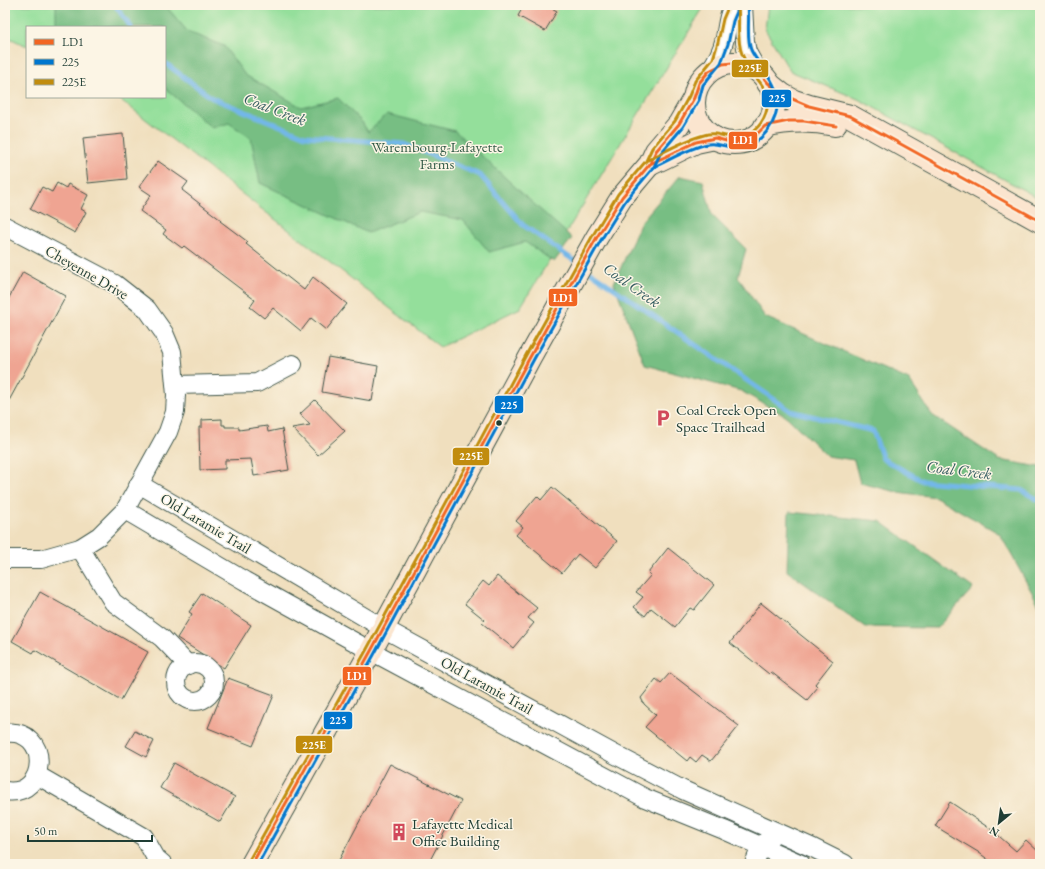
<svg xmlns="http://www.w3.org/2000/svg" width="1045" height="869" viewBox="0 0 1045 869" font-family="'EB Garamond',serif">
  <rect width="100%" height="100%" fill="#fcf5e5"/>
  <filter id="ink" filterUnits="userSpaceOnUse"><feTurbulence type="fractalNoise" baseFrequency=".025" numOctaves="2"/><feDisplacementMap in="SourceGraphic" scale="8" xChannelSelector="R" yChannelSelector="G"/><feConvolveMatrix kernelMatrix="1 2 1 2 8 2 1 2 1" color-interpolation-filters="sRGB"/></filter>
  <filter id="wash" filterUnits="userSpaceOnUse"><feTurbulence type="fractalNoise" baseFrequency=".012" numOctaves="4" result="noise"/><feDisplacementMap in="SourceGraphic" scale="16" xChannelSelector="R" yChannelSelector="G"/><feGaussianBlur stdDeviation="0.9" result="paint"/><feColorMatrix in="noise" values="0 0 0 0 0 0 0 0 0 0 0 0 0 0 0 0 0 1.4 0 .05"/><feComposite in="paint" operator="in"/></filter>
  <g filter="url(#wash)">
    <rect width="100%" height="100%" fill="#f0dfbe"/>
    <g fill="#94df9b" stroke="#5a8e68">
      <polygon points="5,5 705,5 520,308 440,347 117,97 165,97 165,27 27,27 27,46 5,36"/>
      <polygon points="768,5 1040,5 1040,199 858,99 790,71 765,29"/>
    </g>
    <g fill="#77be83" stroke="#4b7e5c">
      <polygon points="56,5 165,5 188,32 224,46 245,75 301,107 338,98 362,122 368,132 387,114 455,131 525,196 572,238 554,262 525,242 489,252 463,220 420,212 368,233 260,183 251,138 229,123 212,128 165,88 165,27 56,27"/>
      <polygon points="680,176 703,181 712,215 746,249 738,277 765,317 909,380 932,415 999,460 1040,467 1040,607 1000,534 936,497 897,492 860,483 854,460 827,456 787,417 741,391 645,365 614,283 641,222"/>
      <polygon points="789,512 880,521 973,588 937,628 865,627 787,571"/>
    </g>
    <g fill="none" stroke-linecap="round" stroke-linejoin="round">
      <g stroke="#73b7e9" stroke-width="5">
        <polyline points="115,5 131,27"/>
        <polyline points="165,63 212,98 305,136 404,144 480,175 523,225 576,262"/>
        <polyline points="586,269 791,411 873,431 883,459 923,481 1021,490 1040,501"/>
      </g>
    </g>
    <g id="blocks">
      <g fill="#efa492">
        <polygon points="524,5 546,5 557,11 545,31 518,16"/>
        <polygon points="123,134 127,179 88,183 83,138"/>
        <polygon points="158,161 188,182 182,190 221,220 220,221 248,242 246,244 304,290 313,277 347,304 326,330 311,318 301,331 273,308 264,318 250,307 255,300 184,246 182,248 163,234 166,230 140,211 151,195 139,187"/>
        <polygon points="57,183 66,188 68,184 88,195 81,209 86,212 75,233 30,209 42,187 52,192"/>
        <polygon points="23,272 66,296 5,408 5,305"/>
        <polygon points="328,357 378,366 372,401 322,392"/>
        <polygon points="315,400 345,431 318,455 292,428 310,425 300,414"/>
        <polygon points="222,419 222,425 225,425 225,427 239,427 239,430 267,426 268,432 282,429 289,470 254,476 251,459 225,460 225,469 200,470 199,427 202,427 202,420"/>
        <polygon points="552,487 617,541 595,568 578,554 562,573 516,535 523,527 516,521 537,496 541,500"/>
        <polygon points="668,548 714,585 694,610 690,608 675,627 651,608 645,616 634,607 643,597 636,592 651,575 648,573"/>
        <polygon points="497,576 537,608 528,618 534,623 513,648 482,623 485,620 465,604 483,581 489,586"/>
        <polygon points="40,592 148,652 121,700 35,650 33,653 12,641"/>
        <polygon points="202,593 251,625 224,668 177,638 192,614 189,612"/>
        <polygon points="761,603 833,661 815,684 818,687 807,700 771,672 769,674 730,643"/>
        <polygon points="670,673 739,726 711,761 702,755 696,762 690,757 687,761 645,727 656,715 644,704 641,698 656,679 661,683"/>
        <polygon points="228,678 274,695 253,746 208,728"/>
        <polygon points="135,731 154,741 146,757 126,746"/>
        <polygon points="174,763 235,797 220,822 160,788"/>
        <polygon points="390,764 461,801 428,864 337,864"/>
        <polygon points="950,802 992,830 1016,851 1026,840 1040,853 1040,864 994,864 978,852 935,826"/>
      </g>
    </g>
  </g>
  <g filter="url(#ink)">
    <use href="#blocks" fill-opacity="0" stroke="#3e5549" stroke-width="1"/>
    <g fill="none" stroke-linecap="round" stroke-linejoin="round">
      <g stroke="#3e5549" stroke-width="20">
        <g id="street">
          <polyline points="743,5 745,42 747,52 757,70"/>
          <path d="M709,71C717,61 722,51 725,38C727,27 728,14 734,5"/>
          <polyline points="5,226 115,284 147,309 164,333 172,352 176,395 175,412 168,432 125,510 99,536 80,548 41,559 5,559"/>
          <polyline points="176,385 257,383 293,364"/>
          <polyline points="139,484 383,628 614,754 683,790 813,848 845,864"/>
          <polyline points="125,510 245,581 371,651 645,798 724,830 801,864"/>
          <polyline points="80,548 113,602 162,638 188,665"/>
          <circle cx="195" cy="682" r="19"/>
          <path d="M5,733C51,727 49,798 5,791"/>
          <polyline points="37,775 144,837 156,858 163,864"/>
          <polyline points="754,864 761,846 770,838"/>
        </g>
      </g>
      <g stroke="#3e5549" stroke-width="24">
        <g id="secondary">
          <circle cx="734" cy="103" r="40"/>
          <polyline points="768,83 783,95 794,101 809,106 850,116 1040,221"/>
          <path d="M765,126C789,120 811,120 835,125"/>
          <polyline points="651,164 696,142 715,138"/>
          <polyline points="252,864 371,651 530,357 597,237 622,197 650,164 656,151 679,124 694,98"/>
        </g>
      </g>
      <use href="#street" stroke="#fff" stroke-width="18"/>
      <use href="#secondary" stroke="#fbe5cf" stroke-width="22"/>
      <g stroke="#fcf5e5" stroke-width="6">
        <g id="bus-1">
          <polyline points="650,164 696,142 715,138 730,142 747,140 754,137 765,126 789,121 804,121 836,126"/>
          <polyline points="252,864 371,651 530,357 597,237 622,197 650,164 656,151 679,124 694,98 699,83 709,71 723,64 732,63 749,66 757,70 768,83 783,95 809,106 850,116 1040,221"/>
        </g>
      </g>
      <g stroke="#fcf5e5" stroke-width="6">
        <g id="bus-2">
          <path d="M652,168C670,160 688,148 708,144C718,142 725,148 735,147C763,147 782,119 776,92C773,77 758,65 751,50C746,37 750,20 748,5"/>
          <polyline points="258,864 375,653 534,359 601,240 626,200 654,167 660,154 683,127 699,100 703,85 721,63 728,44 733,21 739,7"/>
        </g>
      </g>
      <g stroke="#fcf5e5" stroke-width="6">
        <g id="bus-3">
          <path d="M648,160C666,151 684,140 704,135C716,131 722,137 733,137C757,138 772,114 766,93C764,86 759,81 754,75C750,69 745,61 742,54C736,39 740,21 738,6"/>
          <polyline points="248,862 367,649 526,355 593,235 618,194 646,161 652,148 675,121 689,96 695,81 713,59 718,42 723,19 729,5"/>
        </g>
      </g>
      <use href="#bus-1" stroke="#f26522" stroke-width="3"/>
      <use href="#bus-2" stroke="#0076ce" stroke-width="3"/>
      <use href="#bus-3" stroke="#c18c0d" stroke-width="3"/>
    </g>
  </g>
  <defs>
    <g id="parking-bare" transform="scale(1.38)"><path d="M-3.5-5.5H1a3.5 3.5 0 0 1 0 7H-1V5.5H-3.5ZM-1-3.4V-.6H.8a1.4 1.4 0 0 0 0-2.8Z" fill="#d1495b" stroke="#fcf5e5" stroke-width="2.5" paint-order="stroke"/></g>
    <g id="building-bare" transform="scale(1.38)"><path d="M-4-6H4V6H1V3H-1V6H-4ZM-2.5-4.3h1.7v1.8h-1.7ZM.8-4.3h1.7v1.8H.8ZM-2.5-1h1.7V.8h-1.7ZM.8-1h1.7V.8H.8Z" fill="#d1495b" stroke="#fcf5e5" stroke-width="2.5" paint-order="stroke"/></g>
  </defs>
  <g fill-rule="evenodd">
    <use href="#parking-bare" x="663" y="418"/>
    <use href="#building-bare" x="399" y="832"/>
  </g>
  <circle fill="#1f3d34" stroke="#fcf5e5" stroke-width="1.5" cx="499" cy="423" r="3.5"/>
  <g text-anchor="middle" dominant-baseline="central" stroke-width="3" stroke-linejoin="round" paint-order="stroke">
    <g font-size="15" fill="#365d49" stroke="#fcf5e5">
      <text x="437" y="146">Warembourg-Lafayette<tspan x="437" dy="17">Farms</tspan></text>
    </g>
    <g font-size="15" fill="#1f3d34" stroke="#fcf5e5">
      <text transform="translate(87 272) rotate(30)">Cheyenne Drive</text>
      <text transform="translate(206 523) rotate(31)">Old Laramie Trail</text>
      <text transform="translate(487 685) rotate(29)">Old Laramie Trail</text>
    </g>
    <g font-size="15" fill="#1f3d34" stroke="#fcf5e5" text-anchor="start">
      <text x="676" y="409">Coal Creek Open<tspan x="676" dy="17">Space Trailhead</tspan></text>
      <text x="412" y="823">Lafayette Medical<tspan x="412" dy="17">Office Building</tspan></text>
    </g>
    <g font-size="16" font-style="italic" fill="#345c61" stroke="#fcf5e5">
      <text transform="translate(275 109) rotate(21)">Coal Creek</text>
      <text transform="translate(632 285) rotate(35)">Coal Creek</text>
      <text transform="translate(959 470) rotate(7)">Coal Creek</text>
    </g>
  </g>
  <g stroke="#fcf5e5" stroke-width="1.5">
    <rect x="731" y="59" width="38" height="19" rx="4" fill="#c18c0d"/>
    <rect x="761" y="89" width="31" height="19" rx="4" fill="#0076ce"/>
    <rect x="728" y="131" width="30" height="19" rx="4" fill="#f26522"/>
    <rect x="548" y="288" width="30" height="19" rx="4" fill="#f26522"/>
    <rect x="494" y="395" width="30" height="19" rx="4" fill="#0076ce"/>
    <rect x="452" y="447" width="38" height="19" rx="4" fill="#c18c0d"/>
    <rect x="342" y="666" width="30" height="20" rx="4" fill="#f26522"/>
    <rect x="323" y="711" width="30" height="19" rx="4" fill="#0076ce"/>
    <rect x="295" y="735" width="38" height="19" rx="4" fill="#c18c0d"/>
  </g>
  <g font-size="11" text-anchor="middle" font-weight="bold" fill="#fff">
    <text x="750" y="72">225E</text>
    <text x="777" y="102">225</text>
    <text x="743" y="144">LD1</text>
    <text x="563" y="302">LD1</text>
    <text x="509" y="409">225</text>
    <text x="471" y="460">225E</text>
    <text x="357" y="680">LD1</text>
    <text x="338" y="724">225</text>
    <text x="314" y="749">225E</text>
  </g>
  <rect width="1045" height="869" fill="none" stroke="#fcf5e5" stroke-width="20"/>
  <rect x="26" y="26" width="140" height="72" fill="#fcf5e5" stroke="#a4ab9e"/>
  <rect x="34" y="39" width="20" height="6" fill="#f26522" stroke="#a4ab9e"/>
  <text x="62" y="46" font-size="12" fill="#1f3d34">LD1</text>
  <rect x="34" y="59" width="20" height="6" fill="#0076ce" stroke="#a4ab9e"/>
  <text x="62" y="66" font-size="12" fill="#1f3d34">225</text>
  <rect x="34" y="79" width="20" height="6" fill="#c18c0d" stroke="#a4ab9e"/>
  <text x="62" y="86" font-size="12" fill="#1f3d34">225E</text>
  <g transform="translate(999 823) rotate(209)" stroke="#fcf5e5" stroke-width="3" paint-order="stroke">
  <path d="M0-3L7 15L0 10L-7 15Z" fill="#1f3d34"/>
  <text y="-6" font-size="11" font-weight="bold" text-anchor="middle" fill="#1f3d34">N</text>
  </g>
  <path d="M28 835v6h124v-6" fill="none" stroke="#1f3d34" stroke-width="2"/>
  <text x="34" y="835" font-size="12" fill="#1f3d34" stroke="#fcf5e5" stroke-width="3" paint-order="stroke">50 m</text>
</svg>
